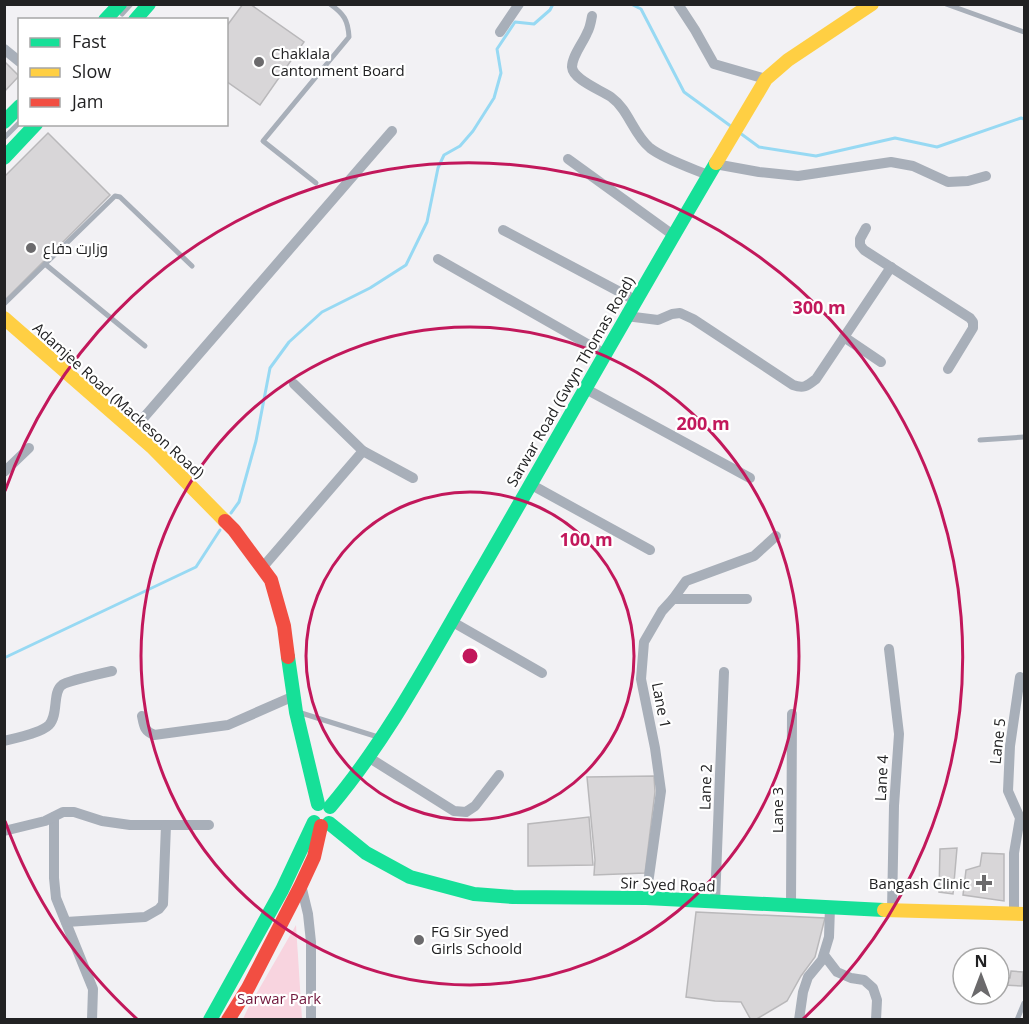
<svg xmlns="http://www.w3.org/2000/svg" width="1029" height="1024" viewBox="0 0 1029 1024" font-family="'Open Sans',Cairo,sans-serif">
  <rect width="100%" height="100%" fill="#f2f1f4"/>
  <polygon fill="#f8d4df" points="296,925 302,1019 243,1019 248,1008"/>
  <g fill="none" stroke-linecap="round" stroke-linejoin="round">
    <g stroke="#97d9f3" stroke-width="3">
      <polyline points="631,4 641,9 684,92 732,127"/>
      <polyline points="740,133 759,147 816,156 895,138 937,147 1021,118 1024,119"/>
      <polyline points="231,513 239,502 256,441 270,368 289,342 322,312 370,288 406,265 427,222 438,168 444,155 460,146 473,131 494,98 501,73 497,49 515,22 534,24 550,10 553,4"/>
      <polyline points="4,658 196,567 220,530"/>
    </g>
  </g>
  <g fill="#d8d6d8" stroke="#b9b8ba" stroke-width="1.5">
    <polygon points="243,4 250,4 304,42 260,105 226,81 226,27"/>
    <polygon points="6,63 19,76 5,91 4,65"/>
    <polygon points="48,133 110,195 4,301 4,177"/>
    <polygon points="654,776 655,792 645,873 594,875 595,860 587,777"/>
    <polygon points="589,817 593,865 528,866 528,824"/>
    <polygon points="957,848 953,894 939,892 940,849"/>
    <polygon points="982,853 1004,854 1004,901 963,895 966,870 980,866"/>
    <polygon points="696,912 825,918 815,957 801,976 787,1001 755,1020 751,1020 741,1002 715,1001 686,997"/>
    <polygon points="1011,971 1023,972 1022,986 1003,985 1004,977 1010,978"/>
  </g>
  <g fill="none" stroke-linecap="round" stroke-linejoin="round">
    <g stroke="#a8afb9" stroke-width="5">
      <polyline points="946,4 1024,32"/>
      <polyline points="122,14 131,4"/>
      <polyline points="4,138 20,122"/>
      <path d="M316,183L263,141L349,37C348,20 344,14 330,4"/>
      <polyline points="45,264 145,346"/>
      <polyline points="4,304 115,196 120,197 192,266"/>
      <polyline points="980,440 1024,437"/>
      <polyline points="298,712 378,737"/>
      <polyline points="1017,1020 1024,1003"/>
    </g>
    <g stroke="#a8afb9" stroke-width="10">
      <polyline points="678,4 695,30 714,64 766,79"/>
      <path d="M592,16C591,22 590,28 587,33C583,43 572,56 572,67C573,80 601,90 611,97C629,110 633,134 650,148C664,159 691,168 708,175"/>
      <polyline points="500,32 519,4"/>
      <polyline points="4,49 20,62"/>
      <polyline points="568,159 673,235"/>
      <polyline points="715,164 759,172 798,176 891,162 913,166 948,182 968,181 986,176"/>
      <polyline points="866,228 860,239 860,245 864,250 970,318 973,322 973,328 948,369"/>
      <polyline points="503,230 635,300"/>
      <polyline points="438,259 605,354"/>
      <path d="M626,316L658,320L672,314L680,313L693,319L793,385C804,389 807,386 816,379L891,267"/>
      <polyline points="844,337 881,362"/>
      <polyline points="294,384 363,451 413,478"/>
      <polyline points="586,389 750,478"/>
      <polyline points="133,430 392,131"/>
      <polyline points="4,472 29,448"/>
      <polyline points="530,484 650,550"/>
      <polyline points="262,568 363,451"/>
      <polyline points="673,599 747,599"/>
      <polyline points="451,621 542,673"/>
      <polyline points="889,649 899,734 894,806 892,910"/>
      <path d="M142,716C144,726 144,731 154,735L228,725L294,696"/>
      <path d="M4,741C16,738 41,733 49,725C59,714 52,692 62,685C67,681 103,673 112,671"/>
      <polyline points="368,757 454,811 466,812 475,806 499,775"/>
      <polyline points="54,817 54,878 56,898 93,989 92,1020"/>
      <polyline points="4,831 45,821 63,812 74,812 102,821 130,825 209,825"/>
      <polyline points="301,885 308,914 311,942 311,1020"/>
      <polyline points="646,898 661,791 655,748 641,679 644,642 662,611 673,599 686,581 754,556 776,536"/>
      <polyline points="715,902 724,672"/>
      <polyline points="791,906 792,714"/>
      <polyline points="1014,913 1014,853 1020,818 1008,791 1010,746 1020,677"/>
      <polyline points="66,922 145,917 159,909 163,904 166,825"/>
      <polyline points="824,955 837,972 851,978 864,980 873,988 877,1000 876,1020"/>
      <polyline points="799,1020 803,992 808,977 822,960 829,937 830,907"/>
    </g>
    <g stroke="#16e098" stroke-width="14">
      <polyline points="105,20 120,4"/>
      <polyline points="135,20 149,4"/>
      <polyline points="4,122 20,106"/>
      <polyline points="4,158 36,124"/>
      <polyline points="288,657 296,712 318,804"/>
      <path d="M330,807C391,735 435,648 483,567C561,432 637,297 716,163"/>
      <polyline points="329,823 366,853 410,877 474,894 513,897 646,898 884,910"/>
      <polyline points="210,1020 282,890 314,822"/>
    </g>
    <g stroke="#ffcf43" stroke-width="14">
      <polyline points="716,163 766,79 788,60 872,4"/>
      <polyline points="4,318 153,448 225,521"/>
      <polyline points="884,910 1024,914"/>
    </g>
    <g stroke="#f24e42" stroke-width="14">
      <polyline points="225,521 234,530 271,580 284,626 288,657"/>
      <polyline points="228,1020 248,988 301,885 314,857 321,826"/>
    </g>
  </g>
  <g fill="none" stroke="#c2185b" stroke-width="3">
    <circle cx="470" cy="656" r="164"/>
    <circle cx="470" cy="656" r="329"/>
    <path d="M137 1019A493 493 0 0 1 5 821M5 491A493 493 0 1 1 803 1019"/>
  </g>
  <g fill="#6b6a6c" stroke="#fff" stroke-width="2">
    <circle cx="259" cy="62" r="6"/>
    <circle cx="31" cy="248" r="6"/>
    <path d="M981 874h6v6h6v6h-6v6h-6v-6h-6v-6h6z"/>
    <circle cx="419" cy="940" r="6"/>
  </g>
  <g text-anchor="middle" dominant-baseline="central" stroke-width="4.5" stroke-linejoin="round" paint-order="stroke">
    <g font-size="15" fill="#222223" stroke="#fff" text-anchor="start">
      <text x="271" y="53">Chaklala<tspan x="271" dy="17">Cantonment Board</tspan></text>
      <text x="43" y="248">وزارت دفاع</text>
      <text x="970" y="883" text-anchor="end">Bangash Clinic</text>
      <text x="431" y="931">FG Sir Syed<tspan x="431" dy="17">Girls Schoold</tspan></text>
    </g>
    <g font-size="15" fill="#222223" stroke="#fff">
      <text transform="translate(570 381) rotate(-60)">Sarwar Road (Gwyn Thomas Road)</text>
      <text transform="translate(119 400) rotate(42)">Adamjee Road (Mackeson Road)</text>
      <text transform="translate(662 705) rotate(79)">Lane 1</text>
      <text transform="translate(997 741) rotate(-84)">Lane 5</text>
      <text transform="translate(881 778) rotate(-87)">Lane 4</text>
      <text transform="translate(705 787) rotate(-88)">Lane 2</text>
      <text transform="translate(777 810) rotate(-90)">Lane 3</text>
      <text transform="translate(668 884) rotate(2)">Sir Syed Road</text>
    </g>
    <g font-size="15" fill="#71173c" stroke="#fff">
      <text x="279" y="998">Sarwar Park</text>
    </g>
  </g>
  <circle cx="470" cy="656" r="9" fill="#c2185b" stroke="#fff" stroke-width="3"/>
  <g font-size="18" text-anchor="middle" font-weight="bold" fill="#c2185b" stroke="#fff" stroke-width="4.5" stroke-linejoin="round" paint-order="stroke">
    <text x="819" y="314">300 m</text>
    <text x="703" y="430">200 m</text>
    <text x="586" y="546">100 m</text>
  </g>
  <rect width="1029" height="1024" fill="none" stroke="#222223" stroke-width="12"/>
  <rect x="18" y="18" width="210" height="108" fill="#ffffff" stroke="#a7a7a7" stroke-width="1.5"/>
  <rect x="30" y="38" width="30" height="9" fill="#16e098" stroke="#a7a7a7" stroke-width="1.5"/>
  <text x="72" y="48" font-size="18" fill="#222223">Fast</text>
  <rect x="30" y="68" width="30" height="9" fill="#ffcf43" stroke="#a7a7a7" stroke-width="1.5"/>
  <text x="72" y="78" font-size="18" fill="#222223">Slow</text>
  <rect x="30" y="98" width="30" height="9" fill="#f24e42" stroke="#a7a7a7" stroke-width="1.5"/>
  <text x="72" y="108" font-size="18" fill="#222223">Jam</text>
  <g transform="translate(981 976)"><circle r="28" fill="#ffffff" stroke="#a7a7a7" stroke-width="1.5"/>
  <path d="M0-4.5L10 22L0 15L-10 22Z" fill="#6b6a6c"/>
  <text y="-9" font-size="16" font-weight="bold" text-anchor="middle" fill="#222223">N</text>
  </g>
</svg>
